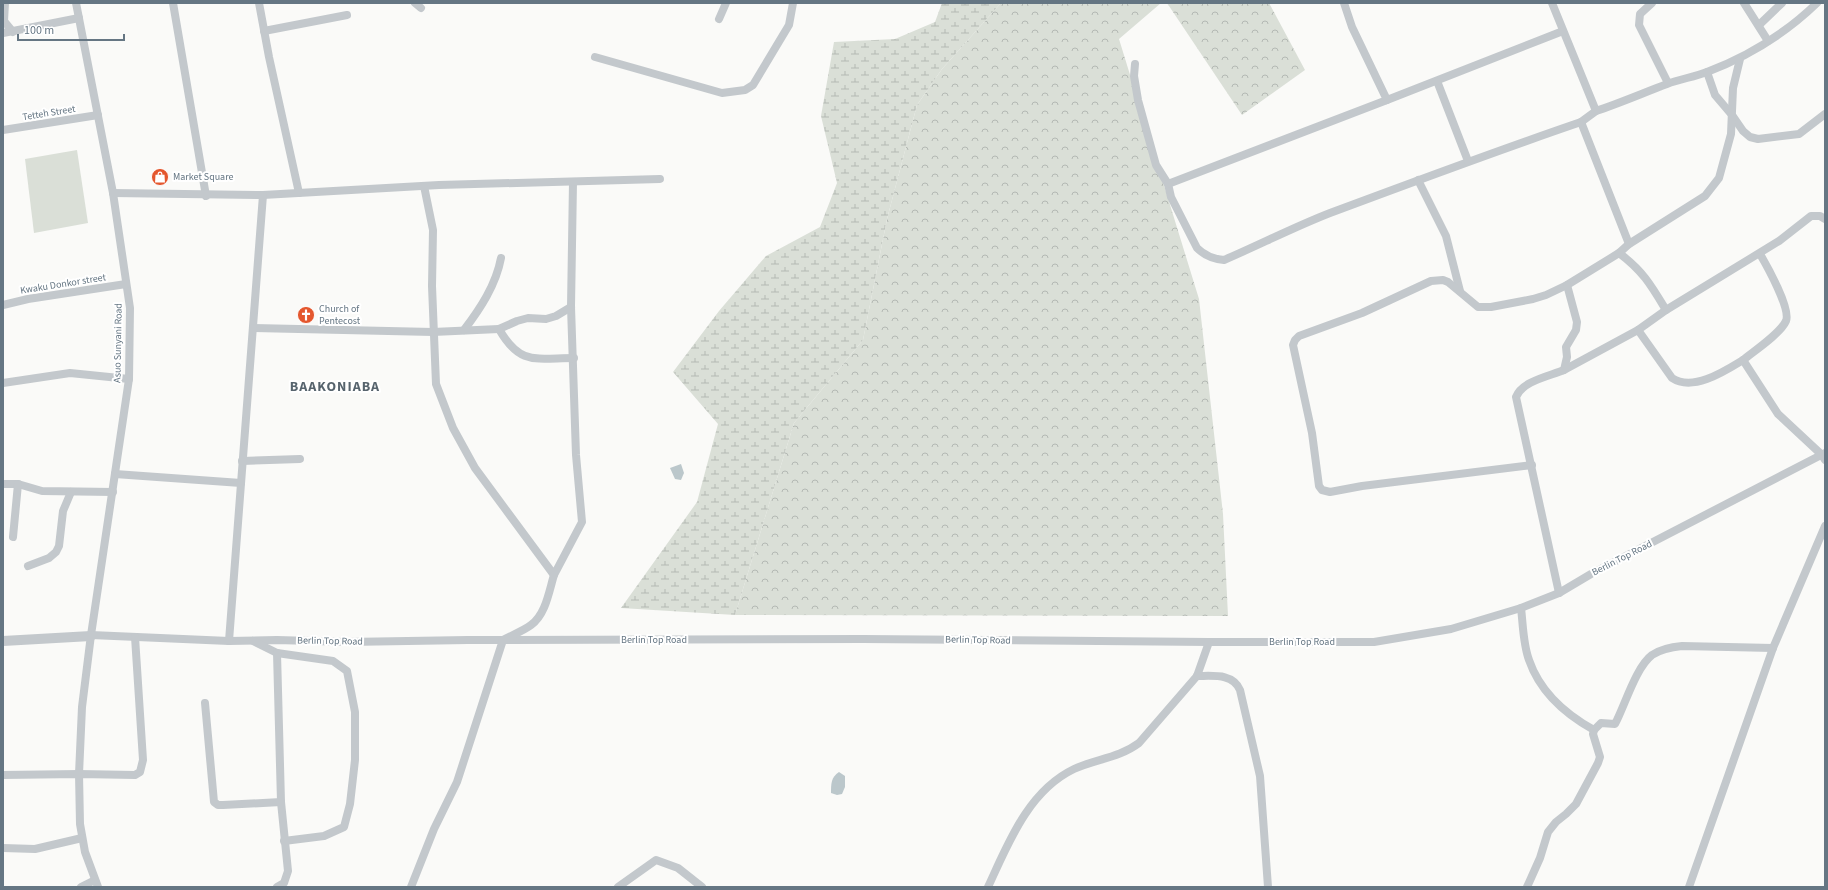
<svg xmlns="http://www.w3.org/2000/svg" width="1828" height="890" viewBox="0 0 1828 890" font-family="'Source Sans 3',sans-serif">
  <defs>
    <pattern id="forest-crowns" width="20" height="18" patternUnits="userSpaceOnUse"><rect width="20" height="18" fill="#dadfd7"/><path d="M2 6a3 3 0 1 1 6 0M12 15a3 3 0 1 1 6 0" fill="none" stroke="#b4b9b4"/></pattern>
    <pattern id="wetland-marsh" width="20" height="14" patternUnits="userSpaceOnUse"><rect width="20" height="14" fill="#dadfd7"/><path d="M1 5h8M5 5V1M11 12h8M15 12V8" fill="none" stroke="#b4b9b4"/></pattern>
  </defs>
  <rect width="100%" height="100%" fill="#fafaf8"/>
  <g fill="url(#forest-crowns)">
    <polygon points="1001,3 1161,3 1119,39 1199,299 1223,514 1228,616 735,615 794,423 863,340 887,219 917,105 942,69"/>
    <polygon points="1167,3 1269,3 1305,70 1242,115"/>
  </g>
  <polygon fill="url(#wetland-marsh)" points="942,3 1001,3 942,69 917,105 887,219 863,340 794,423 735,615 621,608 697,502 718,424 673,372 719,311 766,256 820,227 837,183 821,116 834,42 895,39 935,22"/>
  <polygon fill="#dadfd7" points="77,150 88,223 34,233 25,159"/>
  <g fill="#bbc7cb">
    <polygon points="681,464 684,473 681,480 675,479 670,468"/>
    <path d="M839,772L845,776V787L842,794L837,795L831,793C831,784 831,777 839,772Z"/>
  </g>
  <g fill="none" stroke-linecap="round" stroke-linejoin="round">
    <g stroke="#c3c8cc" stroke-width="8">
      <polyline points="5,3 4,21 13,32"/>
      <polyline points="76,3 113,193 130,308 129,379 91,635 82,707 79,774 80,824 85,852 98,887"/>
      <polyline points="173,3 206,196"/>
      <polyline points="259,3 269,57 299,193"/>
      <polyline points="415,3 421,8"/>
      <path d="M1552,3L1596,111C1620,103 1643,93 1667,84C1680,79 1694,77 1707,72C1749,56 1785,34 1817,3"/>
      <polyline points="1652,3 1640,14 1639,25 1668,83"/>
      <polyline points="1744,3 1768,41"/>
      <polyline points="719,19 726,3"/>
      <polyline points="1759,25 1782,3"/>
      <polyline points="264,31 347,15"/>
      <polyline points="3,33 79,18"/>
      <polyline points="595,57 722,93 745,90 753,85 789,25 793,3"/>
      <path d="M1135,64L1134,76L1138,100L1156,165L1168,184L1171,197L1197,248C1205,256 1213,259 1224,260C1259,245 1294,227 1330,213C1413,182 1496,151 1581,122"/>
      <polyline points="1707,72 1715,95 1732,115 1743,131 1750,137 1758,139 1799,134 1825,114"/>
      <polyline points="1437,81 1468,161"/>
      <polyline points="1387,100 1563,31"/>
      <polyline points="1596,111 1581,122 1629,244"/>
      <polyline points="3,130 98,115"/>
      <polyline points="1418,180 1446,236 1460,291"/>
      <polyline points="1168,184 1387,100 1352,27 1344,3"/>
      <polyline points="424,186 433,230 432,286 436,384 453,428 475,468 554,575 582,522 576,455 571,307 573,182"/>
      <polyline points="113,193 263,195 439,185 660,179"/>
      <path d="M1825,219L1820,216H1811L1779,241L1666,310L1638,330L1672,378C1693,392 1725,371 1743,360L1778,414L1822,455L1825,460"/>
      <path d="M1619,253C1643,271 1651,285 1666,310"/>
      <polyline points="3,305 28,299 126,284"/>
      <path d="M571,307L556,316L546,319L528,318L517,321L499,329C520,366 536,358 574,358"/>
      <polyline points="253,328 433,332 499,329"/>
      <path d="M464,330C480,309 496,285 501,258"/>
      <path d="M1743,360C1754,351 1780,334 1786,321C1791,309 1767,266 1760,254"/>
      <polyline points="1564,370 1638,330"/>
      <polyline points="3,383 70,373 129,379"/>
      <polyline points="242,461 300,459"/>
      <polyline points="1532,465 1362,486 1330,492 1322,490 1319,486 1312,433 1293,345 1295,340 1299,336 1362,313 1431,281 1443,280 1448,282 1478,307 1491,307 1533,299 1546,295 1567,285 1619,253 1629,244 1705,196 1719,178 1731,134 1733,88 1740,59"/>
      <polyline points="115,474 241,483"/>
      <polyline points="3,484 18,484 42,491 113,492"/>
      <polyline points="13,537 18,484"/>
      <polyline points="28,566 49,558 56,552 59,546 63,511 71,492"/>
      <path d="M1559,593L1516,397C1522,381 1550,376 1564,370L1567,357L1566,347L1576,330L1577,322L1567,285"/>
      <path d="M1521,608C1523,624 1523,644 1529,660C1540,692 1565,714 1594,730"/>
      <polyline points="91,635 229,641 277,640 347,642 468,640 863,639 1209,642 1374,642 1451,629 1521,608 1559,593 1591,574 1825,453"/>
      <polyline points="229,641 263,195"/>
      <polyline points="253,641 277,653 333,661 347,671 355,712 355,760 350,804 344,827 324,836 284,841"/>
      <path d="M1197,676C1213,676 1233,673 1240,690L1260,776L1268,887"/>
      <polyline points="205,703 214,802 218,805 223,805 281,802"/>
      <polyline points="3,775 79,774 135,775 140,772 143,760 135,637"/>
      <polyline points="3,848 35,849 82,838"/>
      <polyline points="81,887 95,880"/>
      <polyline points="277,887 284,883 288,871 281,802 277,653"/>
      <path d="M411,887L434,829L457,782L503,640C512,635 523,631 531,625C546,614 549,591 554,575"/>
      <polyline points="618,887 656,860 678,868 702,887"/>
      <path d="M988,887C1008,844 1028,791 1074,769C1096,759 1119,758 1139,743L1197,676L1209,642"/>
      <path d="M1527,887L1540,858L1548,832L1556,822L1566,814L1576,804L1598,763L1600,757L1593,734L1594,730L1601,723L1615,724C1625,705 1636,667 1652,655C1661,649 1671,647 1682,646L1773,648"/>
      <polyline points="1689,887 1773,648 1825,526"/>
    </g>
    <polyline stroke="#c3c8cc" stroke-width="10" points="3,641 91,636"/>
  </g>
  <defs>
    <g id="shop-disc" transform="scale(0.9)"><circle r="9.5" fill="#e4572e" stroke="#fff"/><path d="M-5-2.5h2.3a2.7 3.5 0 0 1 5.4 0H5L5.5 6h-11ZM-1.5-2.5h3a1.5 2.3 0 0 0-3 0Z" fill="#fff"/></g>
    <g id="church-disc" transform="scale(0.9)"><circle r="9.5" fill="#e4572e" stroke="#fff"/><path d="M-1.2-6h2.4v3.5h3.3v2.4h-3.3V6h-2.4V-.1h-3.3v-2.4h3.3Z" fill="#fff"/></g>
  </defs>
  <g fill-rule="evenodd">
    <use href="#shop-disc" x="160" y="177"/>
    <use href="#church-disc" x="306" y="315"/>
  </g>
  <g text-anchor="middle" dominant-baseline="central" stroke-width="4" stroke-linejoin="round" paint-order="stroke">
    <g font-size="10" fill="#657683" stroke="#fff">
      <text transform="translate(49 113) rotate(-9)">Tetteh Street</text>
      <text transform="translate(63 284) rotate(-9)">Kwaku Donkor street</text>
      <text transform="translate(118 343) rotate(-89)">Asuo Sunyani Road</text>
      <text transform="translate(1622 558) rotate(-27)">Berlin Top Road</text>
      <text x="654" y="640">Berlin Top Road</text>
      <text transform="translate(978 640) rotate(1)">Berlin Top Road</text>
      <text transform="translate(330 641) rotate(1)">Berlin Top Road</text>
      <text x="1302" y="642">Berlin Top Road</text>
    </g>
    <g font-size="10" fill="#657683" stroke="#fff" text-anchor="start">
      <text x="173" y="177">Market Square</text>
      <text x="319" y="309">Church of<tspan x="319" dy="12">Pentecost</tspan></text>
    </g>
    <g font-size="14" font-weight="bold" letter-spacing="1" fill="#57646e" stroke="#fff">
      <text x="335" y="387">BAAKONIABA</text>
    </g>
  </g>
  <rect width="1828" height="890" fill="none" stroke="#657683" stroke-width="8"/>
  <path d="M18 34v6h106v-6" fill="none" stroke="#657683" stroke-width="2"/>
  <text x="24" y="34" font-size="12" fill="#657683" stroke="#ffffff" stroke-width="3" paint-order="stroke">100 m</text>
</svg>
